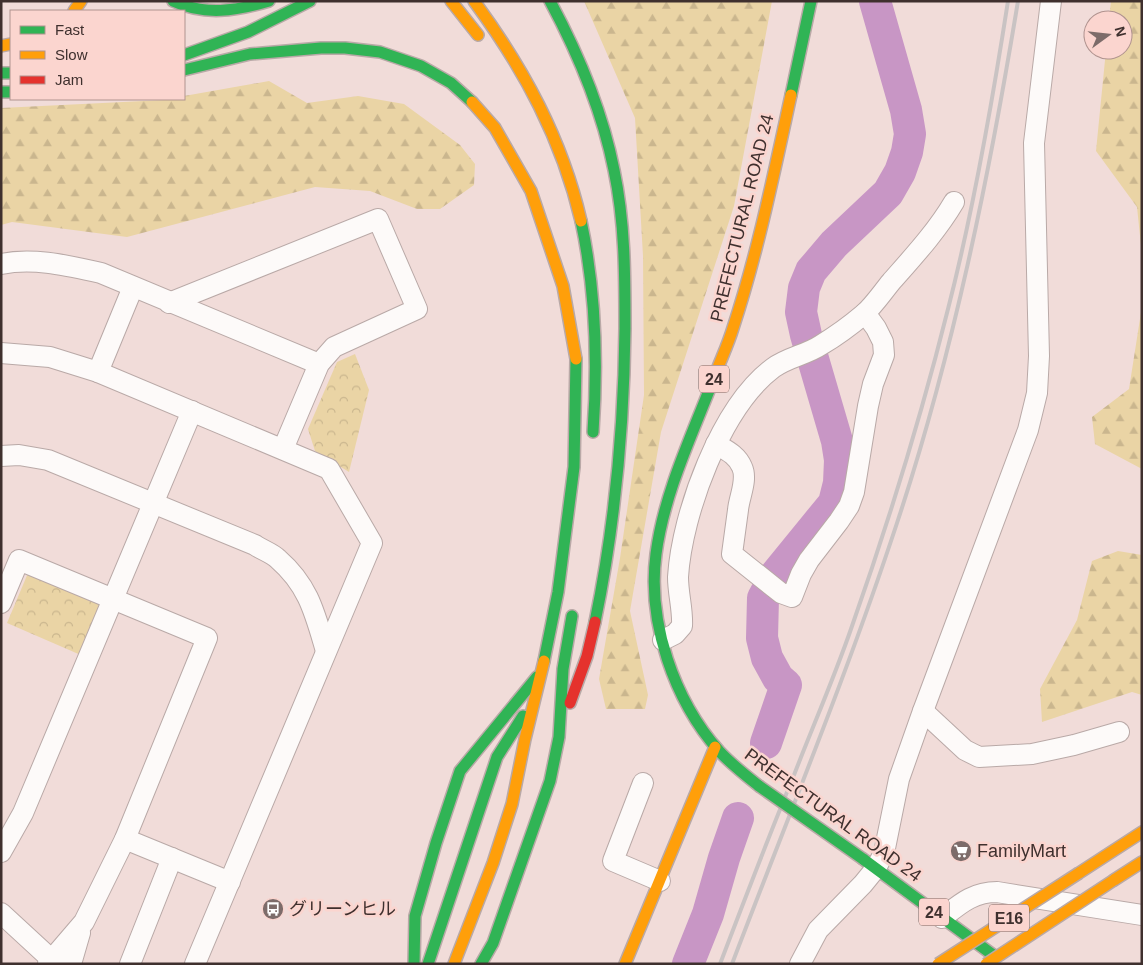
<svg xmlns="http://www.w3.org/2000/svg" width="1143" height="965" viewBox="0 0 1143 965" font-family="Arial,'Noto Sans JP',sans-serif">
  <defs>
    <pattern id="forest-firs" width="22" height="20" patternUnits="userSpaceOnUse" patternTransform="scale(1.25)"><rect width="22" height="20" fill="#ead4a5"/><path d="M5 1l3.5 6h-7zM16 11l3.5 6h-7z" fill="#cab68e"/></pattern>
    <pattern id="park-crowns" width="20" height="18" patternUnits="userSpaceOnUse" patternTransform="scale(1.25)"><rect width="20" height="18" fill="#ead4a5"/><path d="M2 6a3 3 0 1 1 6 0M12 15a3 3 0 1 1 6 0" fill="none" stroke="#cab68e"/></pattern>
  </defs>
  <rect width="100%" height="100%" fill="#f1dcd9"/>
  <g fill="url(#forest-firs)">
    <polygon points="584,1 772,1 734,206 661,432 630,611 648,695 645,709 606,709 599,679 620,558 644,395 643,256 635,118"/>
    <polygon points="1111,1 1142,1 1142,255 1137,207 1096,151 1106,50 1123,50 1123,20 1109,20"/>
    <polygon points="269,81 307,103 358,96 404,104 460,145 475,164 474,185 440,209 417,209 370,191 315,187 127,237 12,222 1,225 1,108 184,99 184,96"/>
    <polygon points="1142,306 1142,469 1095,444 1092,417 1129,389"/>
    <polygon points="1118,551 1142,555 1142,695 1132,692 1042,722 1040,689 1077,620 1092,561"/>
  </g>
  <g fill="url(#park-crowns)">
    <polygon points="355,354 369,390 349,472 315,451 308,429 337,362"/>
    <polygon points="28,573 104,605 83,656 7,623"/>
  </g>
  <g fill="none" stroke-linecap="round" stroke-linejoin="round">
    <g stroke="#c896c5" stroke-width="32">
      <polyline points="766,743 786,685 778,678 767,658 762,638 763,598 776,574 834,503 839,483 840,460 837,441 806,335 801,312 804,288 811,271 834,244 888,193 900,172 907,152 910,134 906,110 875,1"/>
      <polyline points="688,964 708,914 724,858 738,818"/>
    </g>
    <g stroke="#b9a9a7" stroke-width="22">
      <g id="street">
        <path d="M1,264C34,257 69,266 101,273L319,364"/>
        <polyline points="169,303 378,219 417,309 334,347 319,364 283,449"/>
        <polyline points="1,353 50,357 98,372 329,469 372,543 195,964"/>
        <polyline points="98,372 133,287"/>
        <path d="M716,444C726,450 737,455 742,467C748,480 739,497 738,510C736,525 734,539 732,554L781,593L792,597L801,574L809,560L839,521L849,506L854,492L868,406L873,384L884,355L883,342L876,328L865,313"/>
        <path d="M1,456L19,455L48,460L255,545C262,550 272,553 278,559C309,586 315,614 326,651"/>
        <polyline points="1,603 19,560 207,638 125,839 84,922 48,964"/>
        <path d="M663,640L675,634L682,626C683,610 678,594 678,577C682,513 721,407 773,368C788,357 806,355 821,345C836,336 851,325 864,314C874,305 882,293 891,282C913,257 937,231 954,202"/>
        <polyline points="923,711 965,750 979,757 1032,754 1074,745 1119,732"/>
        <polyline points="643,783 613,861 660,881"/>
        <polyline points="125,839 230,882"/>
        <polyline points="1,852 23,813 192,411"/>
        <polyline points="1,913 52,960"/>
        <path d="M942,918C960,904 973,892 997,892L1142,915"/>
        <polyline points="71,964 80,933"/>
        <polyline points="130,964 172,858"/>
        <polyline points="800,964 818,930 863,884 876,868 884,853 899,779 923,711 1028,430 1037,393 1039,356 1034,143 1051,1"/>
      </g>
    </g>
    <g stroke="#b9a9a7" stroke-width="14">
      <g id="fast">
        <path d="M173,1C205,16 236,11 269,1"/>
        <path d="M550,1C579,55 602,110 614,170C625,222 625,275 625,328C624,427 615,525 595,622"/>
        <polyline points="184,55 248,32 310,1"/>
        <polyline points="184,70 250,54 321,48 345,48 380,52 421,66 451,83 472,102"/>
        <polyline points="1,73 11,73"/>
        <polyline points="1,92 11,92"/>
        <polyline points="791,95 811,1"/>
        <path d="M581,221C596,291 598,361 593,432"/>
        <path d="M714,378C692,435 664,493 656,554C647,622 674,700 719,751C731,764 745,775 759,786"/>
        <polyline points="544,661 558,592 574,467 576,359"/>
        <polyline points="863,859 993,955"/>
        <polyline points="414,964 415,916 436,843 460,771 537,677"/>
        <polyline points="428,964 497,757 523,716"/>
        <polyline points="481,964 493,943 550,781 559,737 563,669 572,616"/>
      </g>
    </g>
    <g stroke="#b9a9a7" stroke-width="14">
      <g id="slow">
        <polyline points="451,1 478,35"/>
        <path d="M474,1C524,69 562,139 581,221"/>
        <polyline points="74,11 81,1"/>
        <polyline points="1,46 11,44"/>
        <polyline points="472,102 495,128 531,191 563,286 576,359"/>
        <path d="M714,378C720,361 728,345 733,328C758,252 774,173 791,95"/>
        <polyline points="1079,873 1142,832"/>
        <polyline points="1114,880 1142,862"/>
        <polyline points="454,964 493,863 512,804 525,739 544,661"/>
        <polyline points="625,964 715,747"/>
      </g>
    </g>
    <g stroke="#b9a9a7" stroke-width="14">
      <polyline id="jam" points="570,703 587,656 595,622"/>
    </g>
    <use href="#street" stroke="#fdfaf9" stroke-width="20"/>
    <use href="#fast" stroke="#30b455" stroke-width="11"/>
    <use href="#slow" stroke="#ff9f0a" stroke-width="11"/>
    <use href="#jam" stroke="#e5322d" stroke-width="11"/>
    <g stroke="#c9c3c3" stroke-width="4">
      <path d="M720,964C744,901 768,838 794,775C813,726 834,678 851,629C888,524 921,417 948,309C974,208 992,104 1008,1"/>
      <path d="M732,964C788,817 848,672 897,523C953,354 989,177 1018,1"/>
    </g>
    <g stroke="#b9a9a7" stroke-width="14" stroke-linecap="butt">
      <polyline id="fast-bridge" points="759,786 863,859"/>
    </g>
    <g stroke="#b9a9a7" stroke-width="14" stroke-linecap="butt">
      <g id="slow-bridge">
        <polyline points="938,964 1079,873"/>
        <polyline points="986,964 1114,880"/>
      </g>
    </g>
    <use href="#fast-bridge" stroke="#30b455" stroke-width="11"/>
    <use href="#slow-bridge" stroke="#ff9f0a" stroke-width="11"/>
  </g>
  <defs>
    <g id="supermarket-disc" transform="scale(1.125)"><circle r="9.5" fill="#7d6c6a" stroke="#fbd5cf"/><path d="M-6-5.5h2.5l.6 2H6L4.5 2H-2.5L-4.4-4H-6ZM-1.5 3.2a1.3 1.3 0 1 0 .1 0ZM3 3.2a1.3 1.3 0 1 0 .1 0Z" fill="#fff"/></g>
    <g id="bus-disc" transform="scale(1.125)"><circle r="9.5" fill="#7d6c6a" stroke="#fbd5cf"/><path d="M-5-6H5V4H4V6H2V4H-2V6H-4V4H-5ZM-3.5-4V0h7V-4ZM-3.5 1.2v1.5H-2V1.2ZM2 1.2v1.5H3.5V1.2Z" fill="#fff"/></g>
  </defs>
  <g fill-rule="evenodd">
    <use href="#supermarket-disc" x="961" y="851"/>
    <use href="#bus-disc" x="273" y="909"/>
  </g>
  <g text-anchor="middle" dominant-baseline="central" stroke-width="5" stroke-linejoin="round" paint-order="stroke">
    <g fill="#fbd5cf" stroke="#77625e" stroke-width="1">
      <rect x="699" y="365.5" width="30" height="27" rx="4"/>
      <rect x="919" y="898.5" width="30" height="27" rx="4"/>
      <rect x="989" y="904.5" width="40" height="27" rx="4"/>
    </g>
    <g font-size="16" font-weight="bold" fill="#3f302e">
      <text x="714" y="379">24</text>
      <text x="934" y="912">24</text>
      <text x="1009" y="918">E16</text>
    </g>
    <g font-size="18" fill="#3f302e" stroke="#fbd5cf">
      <text transform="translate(742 218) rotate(-76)">PREFECTURAL ROAD 24</text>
      <text transform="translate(833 815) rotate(36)">PREFECTURAL ROAD 24</text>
    </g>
    <g font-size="18" fill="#3f302e" stroke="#fbd5cf" text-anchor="start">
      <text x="977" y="851">FamilyMart</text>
      <text x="289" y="909">グリーンヒル</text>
    </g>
  </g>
  <rect width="1143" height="965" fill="none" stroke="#3f302e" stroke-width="5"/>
  <rect x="10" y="10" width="175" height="90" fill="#fbd5cf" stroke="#b0938f"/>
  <rect x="20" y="26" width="25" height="8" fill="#30b455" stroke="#b0938f"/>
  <text x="55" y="35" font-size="15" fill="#3f302e">Fast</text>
  <rect x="20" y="51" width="25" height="8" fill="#ff9f0a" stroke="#b0938f"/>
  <text x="55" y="60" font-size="15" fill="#3f302e">Slow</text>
  <rect x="20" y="76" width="25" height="8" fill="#e5322d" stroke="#b0938f"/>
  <text x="55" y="85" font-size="15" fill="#3f302e">Jam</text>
  <g transform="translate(1108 35) rotate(75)"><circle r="24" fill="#fbd5cf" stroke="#b0938f"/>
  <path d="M0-4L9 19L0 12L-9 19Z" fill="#7d6c6a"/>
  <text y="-8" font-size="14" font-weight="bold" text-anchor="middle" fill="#3f302e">N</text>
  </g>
</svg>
